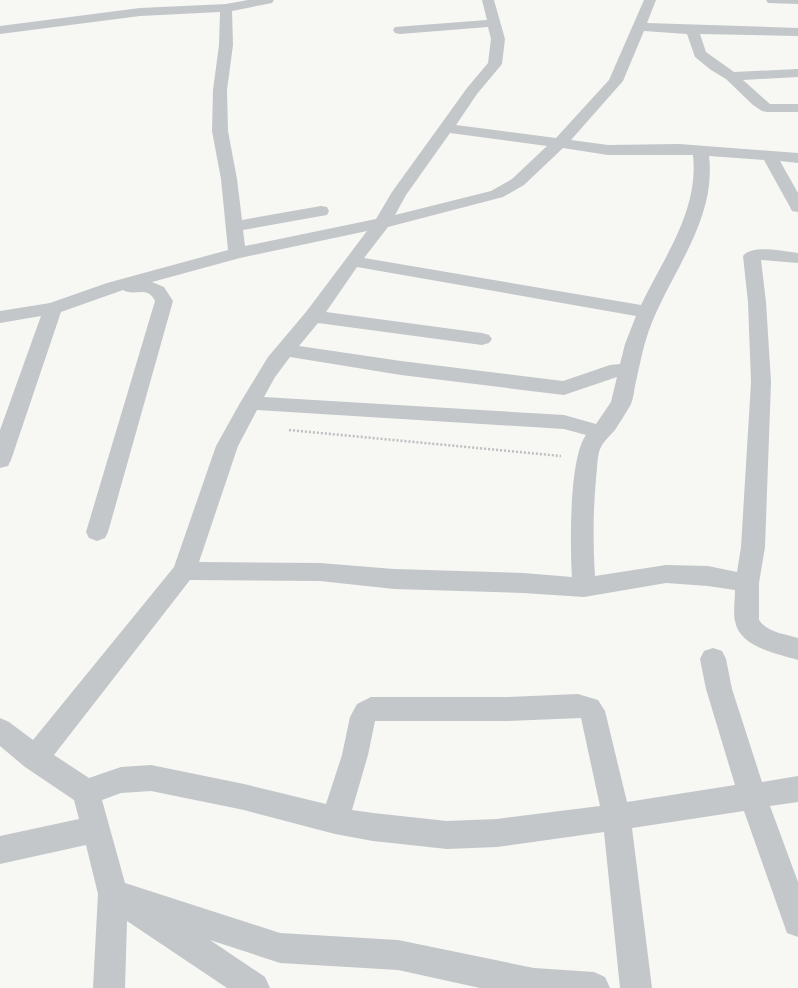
<svg xmlns="http://www.w3.org/2000/svg" width="798" height="988" viewBox="0 0 798 988" font-family="Mulish,sans-serif">
  <rect width="100%" height="100%" fill="#f7f7f4"/>
  <g fill="none" stroke-linecap="round" stroke-linejoin="round">
    <polyline stroke="#bdbfc1" stroke-width="2.5" stroke-dasharray="2 2" stroke-linecap="butt" points="289,430 561,456"/>
    <g fill="#c3c7ca" fill-rule="evenodd">
      <path d="M248,0H274L272,3L232,11L233,45L227,90L228,131L237,179L242,220L321,206L327,207L329,211L327,215L321,216L243,230L245,246L376,219L392,192L467,88L488,63L491,39L488,27L400,34L395,33L393,30L395,27L487,20L482,0H494L505,39L502,64L477,94L456,125L556,138L609,80L644,0H656L647,23L798,28V36L700,34L706,52L734,72L798,69V77L743,80L770,104H798V112H767L762,111L753,105L726,79L711,70L695,57L687,34L644,31L623,81L571,140L608,145L679,144L798,153V163L780,161L798,193V212L792,211L790,207L764,160L709,156C717,222 668,275 648,333C642,351 639,369 635,386C634,392 633,399 631,404C626,413 620,422 615,430C609,437 602,442 599,452C597,460 597,470 596,479C593,511 593,543 595,576L666,565L708,566L737,572L741,547L751,382L748,302L743,256C752,244 784,251 798,253V263L761,260L766,302L771,382L765,547L759,583V620C767,632 785,634 798,638V660C777,653 740,648 735,621C733,612 735,600 735,590L708,586L666,583L584,597L523,593L394,589L320,581L190,580L54,755L89,778L121,767L151,765L244,784L326,804L342,755L350,717L357,704L371,697H507L578,694L598,700L605,711L627,802L735,785L706,689L700,659L704,651L713,648L722,651L726,659L732,689L762,782L798,776V802L770,806L798,882V937L787,933L744,811L632,828L652,988H620L604,832L497,847L447,849L373,841L335,834L244,810L151,791L121,793L102,800L125,883L280,933L398,940L534,968L594,972L605,977L610,988H480L398,970L280,963L210,940L265,977L270,988H227L127,921L125,988H93L98,894L86,845L0,864V836L79,819L74,800L25,767L0,746V718L9,722L33,740L174,567L216,446L240,403L268,357L306,312L367,231L240,258L152,282L164,287L173,301L108,532L105,538L97,541L89,538L86,532L155,301C147,285 135,297 123,290L61,312L11,460L8,466L0,468V430L41,316L0,323V311L50,303L107,283L228,250L221,179L212,131L213,90L219,45L220,12L140,16L0,34V26L140,8L226,4ZM450,133L547,146L512,179L491,191L395,215L406,195ZM563,148L608,155H693C699,211 664,257 641,305L364,258L388,227L503,197L524,185ZM357,267L636,316L625,344L620,364L610,365L563,381L401,361L299,346L318,323L482,345L489,343L492,339L489,335L482,333L326,312ZM290,357L401,375L564,395L617,377L611,402L596,424L564,415L264,397L275,377ZM257,410L564,429L586,435C569,458 570,547 572,577L523,573L394,569L320,563L199,562L238,446ZM581,718L600,806L497,819L447,821L373,813L352,810L368,755L375,721H507Z"/>
      <polygon points="766,0 798,0 798,4 768,3"/>
    </g>
  </g>
</svg>
